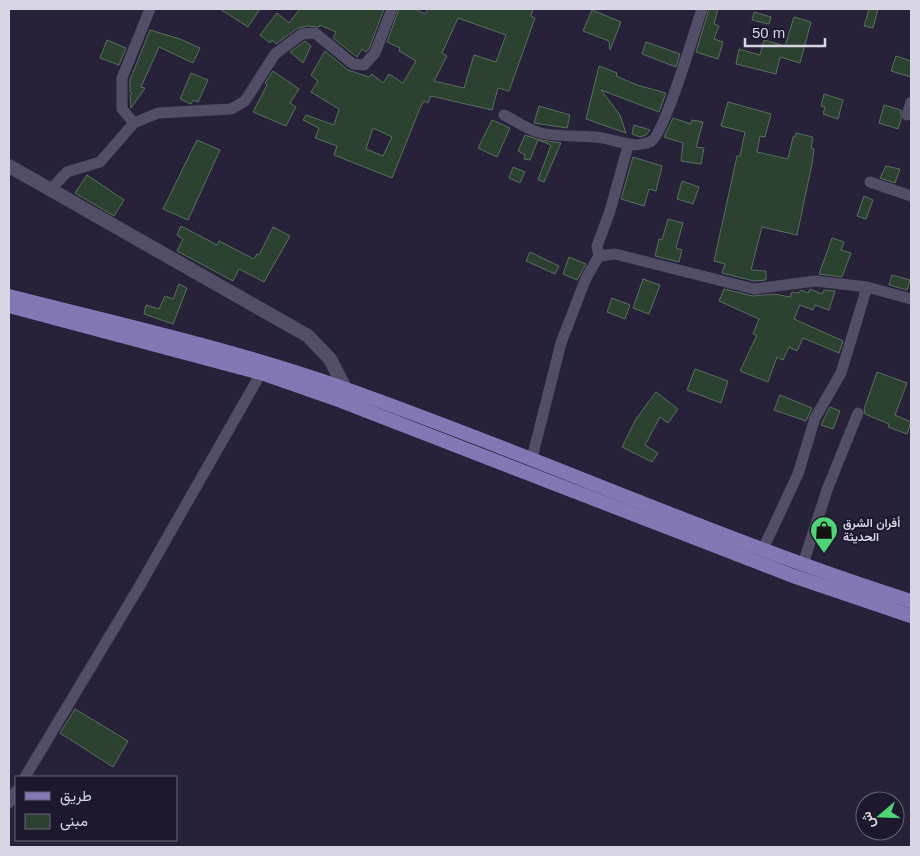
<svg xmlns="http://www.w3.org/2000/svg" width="920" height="856" viewBox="0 0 920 856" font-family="Helvetica,Vazirmatn,sans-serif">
  <rect width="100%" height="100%" fill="#272239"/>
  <g fill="#2c4230" stroke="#57705c" fill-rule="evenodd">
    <polygon points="220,9 260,9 248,27"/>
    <polygon points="300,9 384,9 369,49 366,52 362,49 357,57 333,38 336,32 320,25 319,27 308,26 298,28 276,44 272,40 270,43 260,35 277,13 289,23"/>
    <path d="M399,9H415L425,14L428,9H533L531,16L535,18L509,91L498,88L492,110L431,96L428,103L424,101L420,108L392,178L334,155L337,146L315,138L319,128L303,120L306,115L334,125L339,109L311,92L318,81L311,75L325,51L348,70L369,77L372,74L383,83L389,74L403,83L416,61L399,51L400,48L387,42ZM458,18L506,35L496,62L474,55L464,88L434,81L447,56L442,53ZM373,128L392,137L383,156L366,149Z"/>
    <polygon points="709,9 718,9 714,24 719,26 714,39 723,42 718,59 696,52"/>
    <polygon points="869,9 878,9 873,28 864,26"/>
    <polygon points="592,10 621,22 610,50 609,41 583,31"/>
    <polygon points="754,12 771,17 769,24 752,20"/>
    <polygon points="794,17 811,22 800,63 780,57 776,74 736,64 739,49 760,55 764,40 785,46"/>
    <polygon points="150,30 180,39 200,48 193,63 159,47 141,87 145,88 131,108 130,95 132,94 130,92 130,80"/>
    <polygon points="107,40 126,48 119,65 100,58"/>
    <polygon points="305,41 311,46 303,63 290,52"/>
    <polygon points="646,42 680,54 676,67 642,54"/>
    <polygon points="896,56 911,61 911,77 891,71"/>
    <polygon points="599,66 617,73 616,76 637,85 666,93 659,112 601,90 620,115 626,133 586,119"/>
    <polygon points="273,71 299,89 290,103 296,107 286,126 253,112 267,85 265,83"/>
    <polygon points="191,73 208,80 198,102 193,100 191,104 180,99"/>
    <polygon points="824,94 843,100 838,119 823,114 825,107 821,106"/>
    <polygon points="728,102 771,114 765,137 760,136 757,152 788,159 793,137 795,137 796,133 813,137 811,148 814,149 812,164 797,235 762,227 751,270 766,271 766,280 754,281 722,273 725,264 714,261 734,170 737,156 740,156 745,132 721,126"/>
    <polygon points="884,105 901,110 901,120 898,129 879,123"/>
    <polygon points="539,106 570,115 567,128 534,123"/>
    <polygon points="673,118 691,124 692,120 703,122 696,147 704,148 701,164 681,161 683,143 664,137"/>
    <polygon points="492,120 510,128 497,157 478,148"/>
    <polygon points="634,125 650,130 646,135 640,137 632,134"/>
    <polygon points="525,135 540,140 561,143 544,182 538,180 551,145 538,140 530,160 524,159 525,155 518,151"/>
    <polygon points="197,140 220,150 188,220 163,209"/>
    <polygon points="633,157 662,166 656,191 649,189 644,206 621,199"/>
    <polygon points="886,166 900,169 895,183 880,178"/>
    <polygon points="513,167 525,172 520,183 509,178"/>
    <polygon points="87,175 124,200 114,216 75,193"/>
    <polygon points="682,181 699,187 693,204 677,199"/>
    <polygon points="864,196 873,200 866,219 857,216"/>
    <polygon points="668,219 683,223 676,248 682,250 679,262 655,256 659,239 662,240"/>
    <polygon points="181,226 217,245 219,241 254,259 257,254 259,255 273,227 290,236 264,282 239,269 233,281 177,251 183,239 177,235"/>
    <polygon points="832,238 844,242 841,250 851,253 842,277 819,274"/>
    <polygon points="530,252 559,266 555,274 526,261"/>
    <polygon points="569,257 586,264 577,280 563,274"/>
    <polygon points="892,275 910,280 907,290 889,285"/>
    <polygon points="643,279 660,285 649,314 633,308"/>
    <polygon points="179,284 187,288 173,324 144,314 146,305 159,309 165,296 173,299"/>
    <polygon points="724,289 753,296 774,294 790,297 792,292 799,293 801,290 808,293 810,289 822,294 824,290 835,291 829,310 815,305 813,310 800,305 794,319 843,341 839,353 803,338 797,351 789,347 783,360 777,357 768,382 740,371 757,335 753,334 759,319 719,301"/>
    <polygon points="612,298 630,305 625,319 607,312"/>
    <polygon points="695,369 728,381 721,403 687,390"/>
    <polygon points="877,372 907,383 895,415 911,422 907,434 888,427 889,424 865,414 864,409"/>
    <polygon points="656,392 678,409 668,423 660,417 645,445 658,453 652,462 622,447 636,419"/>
    <polygon points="780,395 812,408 806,421 774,410"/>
    <polygon points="830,407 840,411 833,429 821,425"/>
    <polygon points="75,709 128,741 113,767 60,733"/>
  </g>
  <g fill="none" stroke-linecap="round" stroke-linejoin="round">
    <g stroke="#534e68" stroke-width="11">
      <path d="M504,115C516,121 528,130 541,133C558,137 577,135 595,137C614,138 631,150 650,142C664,137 695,29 702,9"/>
      <polyline points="907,115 911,102"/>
      <polyline points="134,123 158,113 231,109 245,101 275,54 302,34 315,33 353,64 364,65 375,53 392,9"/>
      <polyline points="870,182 911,196"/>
      <polyline points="50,190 67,172 100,162 134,123 122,109 122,78 150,9"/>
      <polyline points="599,256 597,246 610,211 628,146"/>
      <polyline points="532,458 561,343 586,278 599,256 615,254 754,289 815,281 867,287 911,299"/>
      <polyline points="763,549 798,474 815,418 841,373 867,287"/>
      <polyline points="803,564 827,490 858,413"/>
      <polyline points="25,777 139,587 261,373"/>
      <polyline points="9,803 16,791"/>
    </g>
    <polyline stroke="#534e68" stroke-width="14" points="9,166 308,336 330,359 345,388"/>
    <g stroke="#8576b5" stroke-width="14">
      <path d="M9,296C122,325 236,350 346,389C536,456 719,540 911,601"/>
      <polyline points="9,306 261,373 341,401 793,576 911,616"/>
    </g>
  </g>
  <defs>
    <g id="shop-pin" transform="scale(1.4375)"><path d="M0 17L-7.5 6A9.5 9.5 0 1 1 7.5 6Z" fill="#4cd676" stroke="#1e182e"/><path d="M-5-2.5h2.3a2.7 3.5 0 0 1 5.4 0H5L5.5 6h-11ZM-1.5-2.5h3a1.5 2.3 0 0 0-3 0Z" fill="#111"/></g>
  </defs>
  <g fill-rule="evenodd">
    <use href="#shop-pin" x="824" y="530"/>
  </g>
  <g text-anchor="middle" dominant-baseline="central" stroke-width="4" stroke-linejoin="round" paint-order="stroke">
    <g font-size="12" font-weight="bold" fill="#d8d5e4" stroke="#1e182e" text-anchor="start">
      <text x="843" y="523">أفران الشرق<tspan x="843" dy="14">الحديثة</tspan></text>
    </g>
  </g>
  <rect width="920" height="856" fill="none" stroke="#d8d5e4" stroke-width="20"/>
  <rect x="15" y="776" width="162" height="65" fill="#1e182e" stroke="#686477"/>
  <rect x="25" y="792" width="25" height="8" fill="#8576b5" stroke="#686477"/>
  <text x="60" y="801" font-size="15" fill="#d8d5e4">طريق</text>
  <rect x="25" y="814" width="25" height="15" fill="#2c4230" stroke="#686477"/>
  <text x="60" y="826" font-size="15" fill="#d8d5e4">مبنى</text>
  <g transform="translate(880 816) rotate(251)"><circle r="24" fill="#1e182e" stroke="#686477"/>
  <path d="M0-4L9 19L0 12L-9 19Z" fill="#4cd676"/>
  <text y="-8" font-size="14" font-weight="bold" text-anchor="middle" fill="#d8d5e4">ش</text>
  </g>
  <path d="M745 38v8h80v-8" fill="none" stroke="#d8d5e4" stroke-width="2.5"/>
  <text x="752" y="38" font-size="15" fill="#d8d5e4" stroke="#1e182e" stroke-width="4" paint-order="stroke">50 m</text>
</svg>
